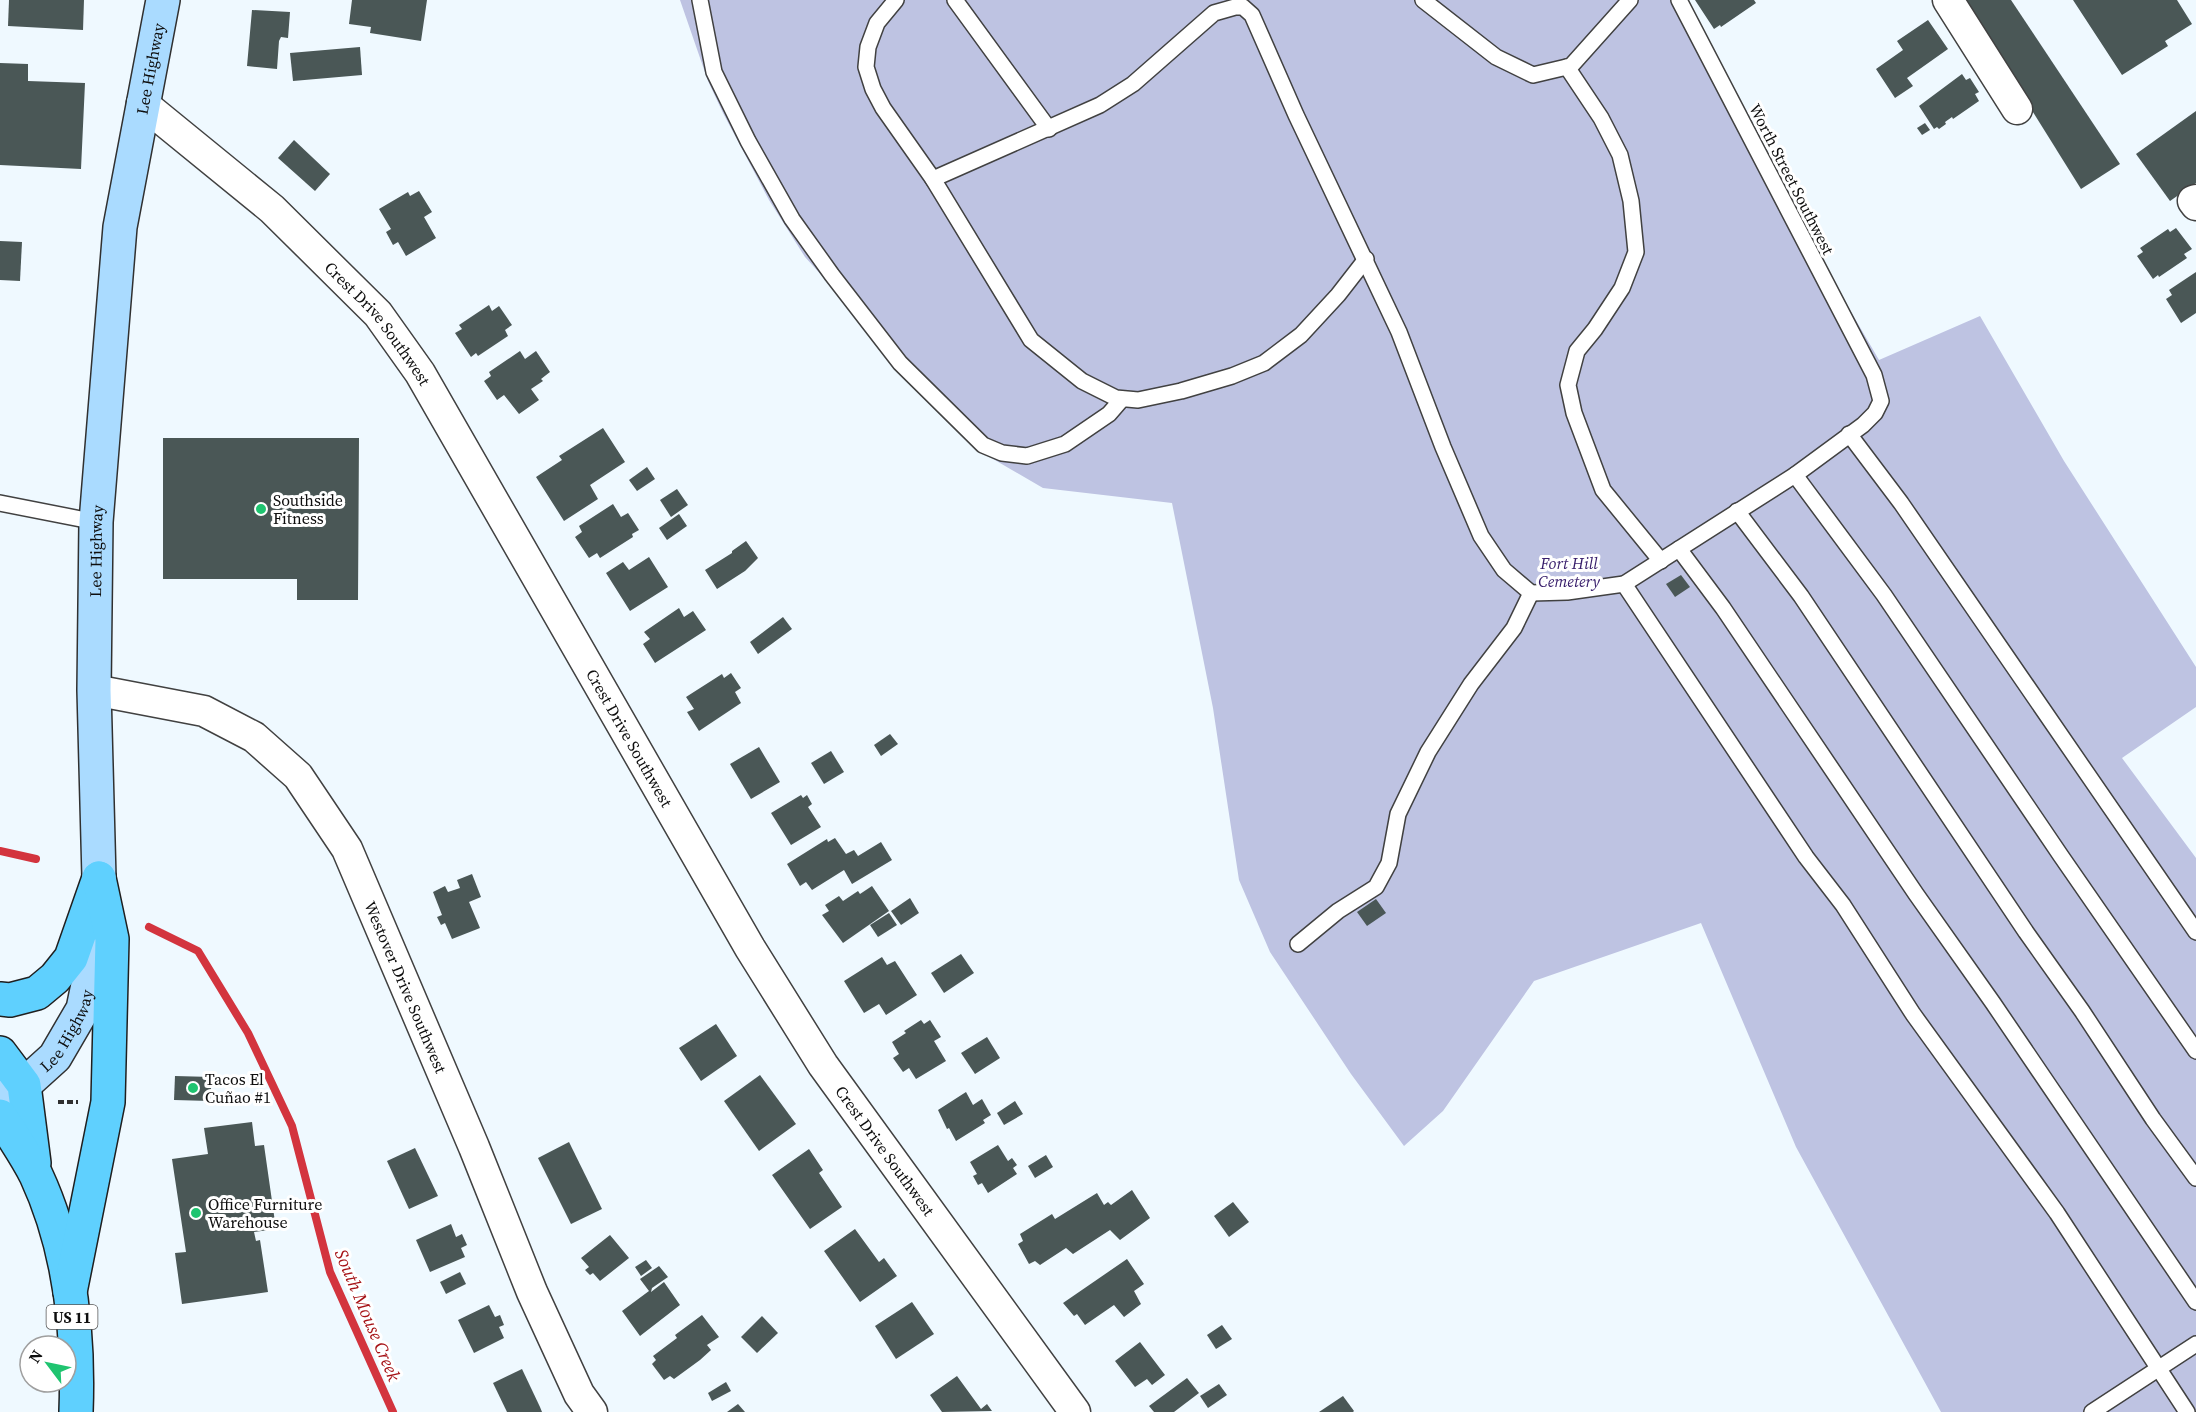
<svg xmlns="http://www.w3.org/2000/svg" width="2196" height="1412" viewBox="0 0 2196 1412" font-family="'Source Serif 4',serif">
  <rect width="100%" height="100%" fill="#eff9ff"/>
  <polygon fill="#bec3e2" points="680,0 1670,0 1879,360 1980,316 2064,461 2196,667 2196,707 2122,758 2196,858 2196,1412 1941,1412 1796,1147 1701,923 1534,981 1443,1111 1404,1146 1351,1074 1270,952 1239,880 1213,708 1172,503 1043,488 981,452 805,257 769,200 723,113 708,81"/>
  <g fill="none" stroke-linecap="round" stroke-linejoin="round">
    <g stroke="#d3343e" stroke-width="8">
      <polyline points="0,851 36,859"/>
      <polyline points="149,927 198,951 248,1033 292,1126 330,1272 393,1412"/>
    </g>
  </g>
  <g fill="#4a5756">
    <polygon points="9,0 84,0 83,30 8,26"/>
    <polygon points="352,0 427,0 421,41 370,33 371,27 349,24"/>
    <polygon points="1695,0 1754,0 1756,3 1721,27 1720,25 1714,29"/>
    <polygon points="1963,0 2011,0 2120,164 2081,189"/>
    <polygon points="2073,0 2177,0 2192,24 2165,41 2168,46 2122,75"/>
    <polygon points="252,10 290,12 288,38 281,37 279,41 277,69 247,66"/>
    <polygon points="1928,20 1948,49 1907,78 1913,86 1895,98 1876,69 1903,50 1897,41"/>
    <polygon points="360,47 362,75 293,81 290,53"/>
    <polygon points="0,63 28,64 28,81 85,83 81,169 0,165"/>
    <polygon points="1962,74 1966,80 1970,78 1979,92 1975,94 1979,101 1953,119 1952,117 1945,122 1946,124 1939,129 1937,127 1934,129 1919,106"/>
    <polygon points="2196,111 2196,183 2170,201 2136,154"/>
    <polygon points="1925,123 1930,130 1922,135 1917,128"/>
    <polygon points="294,140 330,174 315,191 278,158"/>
    <polygon points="419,191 432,212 424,217 436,238 406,256 398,242 393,245 386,232 391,229 379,209 408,192 410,196"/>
    <polygon points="2176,228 2192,249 2184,254 2187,258 2159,277 2158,275 2153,279 2137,256 2143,252 2140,248 2168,229 2170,232"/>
    <polygon points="0,241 22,242 20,281 0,280"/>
    <polygon points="2196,272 2196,313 2181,323 2166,299 2172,295 2169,290"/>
    <polygon points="489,305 492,311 499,306 512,325 505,330 508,336 478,356 476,353 471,357 455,333 462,329 459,325"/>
    <polygon points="520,351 525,359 536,351 550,372 541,379 543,381 531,389 539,400 519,414 504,395 497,400 484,381 491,376 489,372"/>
    <polygon points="603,428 625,462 590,485 598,499 564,521 536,477 562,460 559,456"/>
    <polygon points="163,438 359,438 358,600 297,600 297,579 163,579"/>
    <polygon points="647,467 655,479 637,491 629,480"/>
    <polygon points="677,489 688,505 671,517 660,500"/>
    <polygon points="613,504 621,517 628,513 639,530 632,534 633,537 600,558 597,553 589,558 575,537 582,532 579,526"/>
    <polygon points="679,514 687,526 667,540 659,528"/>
    <polygon points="746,541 758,558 745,571 717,589 705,570 732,553 732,551"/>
    <polygon points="649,557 668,587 630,611 606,573 623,562 629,570"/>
    <polygon points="1681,575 1690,587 1675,597 1666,584"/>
    <polygon points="679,608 684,617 693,611 706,630 655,663 643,644 650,639 644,632"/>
    <polygon points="783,617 792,629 758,654 750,642"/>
    <polygon points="731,673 741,688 735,692 741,703 699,731 687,712 694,709 686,697 722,674 724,678"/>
    <polygon points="890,734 898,744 881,756 874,745"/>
    <polygon points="759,747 780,782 751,799 730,764"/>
    <polygon points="831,751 844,772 824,784 811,763"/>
    <polygon points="801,795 803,798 807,795 812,804 808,807 821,827 791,845 771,813"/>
    <polygon points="835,838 846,854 854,850 858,856 881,842 892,860 852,884 844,870 812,890 806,882 800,886 787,864 827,839 828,842"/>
    <polygon points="472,874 481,897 469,902 480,928 452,939 445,923 441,925 437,917 442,915 433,892 445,886 448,892 460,888 457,880"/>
    <polygon points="872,886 889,911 843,943 822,915 829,911 825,905 839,896 843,901 858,891 860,894"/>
    <polygon points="910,898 919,913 901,925 891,911"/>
    <polygon points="1376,899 1386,913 1367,926 1357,912"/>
    <polygon points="889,913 897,925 878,937 870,925"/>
    <polygon points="961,954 974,973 944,993 931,973"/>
    <polygon points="882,957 887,965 895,961 917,995 886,1015 879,1004 864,1013 844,981"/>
    <polygon points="921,1020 924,1024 930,1020 941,1037 934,1041 946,1061 916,1079 909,1068 903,1072 893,1058 899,1054 892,1042 906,1033 904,1031"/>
    <polygon points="716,1024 737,1056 701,1081 679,1048"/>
    <polygon points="987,1037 1000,1058 975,1074 961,1053"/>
    <polygon points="760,1075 796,1124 759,1151 724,1101"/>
    <polygon points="175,1076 212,1077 210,1101 174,1100"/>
    <polygon points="966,1092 973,1105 982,1099 991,1115 983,1120 985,1123 956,1141 949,1128 947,1129 938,1110"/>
    <polygon points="1015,1101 1023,1114 1004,1125 997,1113"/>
    <polygon points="252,1122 255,1146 264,1145 276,1229 254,1232 256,1241 260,1240 268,1292 182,1304 175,1253 186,1252 172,1159 208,1154 204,1128"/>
    <polygon points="569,1142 602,1209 571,1224 538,1158"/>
    <polygon points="998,1145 1008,1161 1012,1158 1017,1165 1013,1168 1017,1174 988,1193 982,1183 978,1185 973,1176 977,1174 970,1162"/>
    <polygon points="415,1148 438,1196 409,1209 387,1161"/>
    <polygon points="809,1149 823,1170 819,1173 842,1207 810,1229 772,1175"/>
    <polygon points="1046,1155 1053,1167 1035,1178 1028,1166"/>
    <polygon points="1132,1190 1150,1218 1120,1240 1110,1230 1073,1254 1066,1248 1040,1265 1035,1261 1029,1264 1018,1244 1023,1241 1020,1234 1052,1214 1055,1219 1097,1193 1104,1205 1108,1202 1111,1205"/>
    <polygon points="1233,1202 1249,1222 1229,1237 1214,1216"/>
    <polygon points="451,1224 456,1237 462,1234 467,1245 461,1248 465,1257 430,1272 416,1240"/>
    <polygon points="855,1229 879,1262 884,1258 897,1276 860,1302 824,1251"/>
    <polygon points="610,1235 629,1258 600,1281 593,1273 590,1275 585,1270 589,1267 581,1258"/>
    <polygon points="1127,1259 1144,1284 1134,1291 1141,1304 1124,1317 1114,1305 1085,1325 1077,1314 1074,1316 1063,1303"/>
    <polygon points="646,1260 652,1268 641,1276 635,1267"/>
    <polygon points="659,1266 668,1277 652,1288 651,1292 664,1282 680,1305 640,1336 622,1311 649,1291 640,1279"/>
    <polygon points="460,1272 466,1284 446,1294 440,1282"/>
    <polygon points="912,1302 934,1334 896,1359 875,1326"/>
    <polygon points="489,1305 495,1317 500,1315 504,1325 499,1327 504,1338 474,1353 458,1320"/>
    <polygon points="702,1315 719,1337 707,1345 711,1350 700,1360 674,1379 670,1376 664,1380 652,1364 656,1360 653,1356 677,1338 675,1335"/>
    <polygon points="762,1316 778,1333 757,1353 741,1337"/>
    <polygon points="1222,1325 1232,1339 1216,1349 1207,1335"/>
    <polygon points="1140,1342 1165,1375 1152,1385 1147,1379 1135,1387 1115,1361"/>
    <polygon points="522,1369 540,1407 542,1412 507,1412 493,1383"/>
    <polygon points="957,1376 981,1409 987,1404 992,1411 942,1412 930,1395"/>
    <polygon points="1187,1378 1199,1393 1174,1412 1154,1412 1149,1406"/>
    <polygon points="726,1382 731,1391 712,1401 708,1393"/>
    <polygon points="1219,1384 1227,1395 1208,1408 1200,1396"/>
    <polygon points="1343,1396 1354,1411 1353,1412 1319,1412"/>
    <polygon points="738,1404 745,1412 727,1412"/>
  </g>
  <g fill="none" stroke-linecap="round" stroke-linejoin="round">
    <g stroke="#414141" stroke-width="18">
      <g id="lane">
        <polyline points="700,0 714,72 748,141 792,219 832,275 900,363 983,445 1002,453 1027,456 1065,444 1109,414 1122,399"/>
        <polyline points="896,0 877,23 868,47 866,67 873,89 883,108 933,179 1031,340 1082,381 1116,398 1138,400 1181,391 1232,376 1264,363 1301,335 1338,295 1366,259"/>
        <polyline points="955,0 1049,129"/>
        <polyline points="1423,0 1496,57 1533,75 1571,66 1630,0"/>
        <polyline points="1567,67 1601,118 1620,155 1631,201 1636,252 1622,288 1595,329 1577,351 1568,385 1574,413 1603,490 1661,561"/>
        <polyline points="933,179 1100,105 1133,84 1214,13 1235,7 1243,7 1252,15 1296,115 1399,332 1443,447 1481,536 1504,570 1531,593 1567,592 1624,584 1795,475 1863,425 1875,413 1881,401 1874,375 1679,0"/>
        <polyline points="1849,434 1901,503 2196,932"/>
        <polyline points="1795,475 1884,595 2061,856 2196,1051"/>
        <polyline points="0,503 96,522"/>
        <polyline points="1737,511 1801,596 2026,932 2082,1011 2153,1119 2196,1178"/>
        <polyline points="1679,549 1723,608 1916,894 1993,1003 2196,1302"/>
        <polyline points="1624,584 1806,857 1843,905 1913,1014 2057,1213 2187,1412"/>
        <polyline points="1298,944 1338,911 1376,887 1389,863 1398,814 1428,752 1471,684 1514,628 1531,593"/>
        <polyline points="2092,1412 2196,1344"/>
      </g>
    </g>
    <g stroke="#414141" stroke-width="33">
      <g id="street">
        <polyline points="1948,0 2017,109"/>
        <path id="s1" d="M142,103L272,209L378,314L420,373L750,948L823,1065L1075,1412"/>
        <polyline points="2196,200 2193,201 2196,205"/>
        <path id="s2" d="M94,690L204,711L254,737L298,776L347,849L474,1147L532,1292L579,1394L592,1412"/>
      </g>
    </g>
    <g stroke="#303030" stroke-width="36">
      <g id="secondary">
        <path id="s3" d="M0,1100L24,1085L55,1057L83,1009L93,960L99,878L94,690L96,522L120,227L163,0"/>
      </g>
    </g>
    <g stroke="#1f1f1f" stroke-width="36">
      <g id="primary">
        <polyline points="0,999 10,1000 37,993 55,978 71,958 99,878"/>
        <polyline points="0,1053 24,1085 34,1163"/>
        <path d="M0,1116C12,1135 26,1155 36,1175C70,1248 79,1332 76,1412"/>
        <polyline points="70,1292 108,1102 112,939 99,878"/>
      </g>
    </g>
    <polyline stroke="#303030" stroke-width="4" stroke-dasharray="6 3" stroke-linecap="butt" points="58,1102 78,1102"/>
    <use href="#lane" stroke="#fff" stroke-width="15"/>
    <use href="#street" stroke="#fff" stroke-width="30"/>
    <use href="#secondary" stroke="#aadbff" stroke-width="33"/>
    <use href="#primary" stroke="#5fd0fe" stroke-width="33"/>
  </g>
  <g fill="#1fc470" stroke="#fff" stroke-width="2">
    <circle cx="261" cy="509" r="6"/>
    <circle cx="193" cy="1088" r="6"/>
    <circle cx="196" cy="1213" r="6"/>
  </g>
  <g text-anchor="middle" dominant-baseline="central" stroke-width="6" stroke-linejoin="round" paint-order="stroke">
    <rect fill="#fff" stroke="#565656" stroke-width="1.5" x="46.5" y="1305" width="51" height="24" rx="4.5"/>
    <g font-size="15" font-weight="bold" fill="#0e0e0e">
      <text x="72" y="1317">US 11</text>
    </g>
    <g font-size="16" fill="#0e0e0e" stroke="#fff">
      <text stroke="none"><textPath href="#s3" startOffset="1071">Lee Highway</textPath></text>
      <text transform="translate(1792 179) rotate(63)">Worth Street Southwest</text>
      <text stroke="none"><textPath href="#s1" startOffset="324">Crest Drive Southwest</textPath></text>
      <text stroke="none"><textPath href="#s3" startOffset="585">Lee Highway</textPath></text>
      <text stroke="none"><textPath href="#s1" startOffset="810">Crest Drive Southwest</textPath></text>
      <text stroke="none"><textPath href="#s2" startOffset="465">Westover Drive Southwest</textPath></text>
      <text stroke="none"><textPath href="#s3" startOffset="99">Lee Highway</textPath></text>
      <text stroke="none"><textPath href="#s1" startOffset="1296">Crest Drive Southwest</textPath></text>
    </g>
    <g font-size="16" fill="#0e0e0e" stroke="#fff" text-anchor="start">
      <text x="273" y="500">Southside<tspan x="273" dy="18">Fitness</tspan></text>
      <text x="205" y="1079">Tacos El<tspan x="205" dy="18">Cuñao #1</tspan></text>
      <text x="208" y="1204">Office Furniture<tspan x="208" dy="18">Warehouse</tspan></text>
    </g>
    <g font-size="16" font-style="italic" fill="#351b69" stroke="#fff">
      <text x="1569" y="563">Fort Hill<tspan x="1569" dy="18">Cemetery</tspan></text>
    </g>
    <g font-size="18" font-style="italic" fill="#a51115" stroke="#fff">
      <text transform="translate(368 1315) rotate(67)">South Mouse Creek</text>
    </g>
  </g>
  <g transform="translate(48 1364) rotate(302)"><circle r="28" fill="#ffffff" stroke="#9f9f9f" stroke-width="1.5"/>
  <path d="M0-4.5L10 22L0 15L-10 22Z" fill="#1fc470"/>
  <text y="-9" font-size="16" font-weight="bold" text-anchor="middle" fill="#0e0e0e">N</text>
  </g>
</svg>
